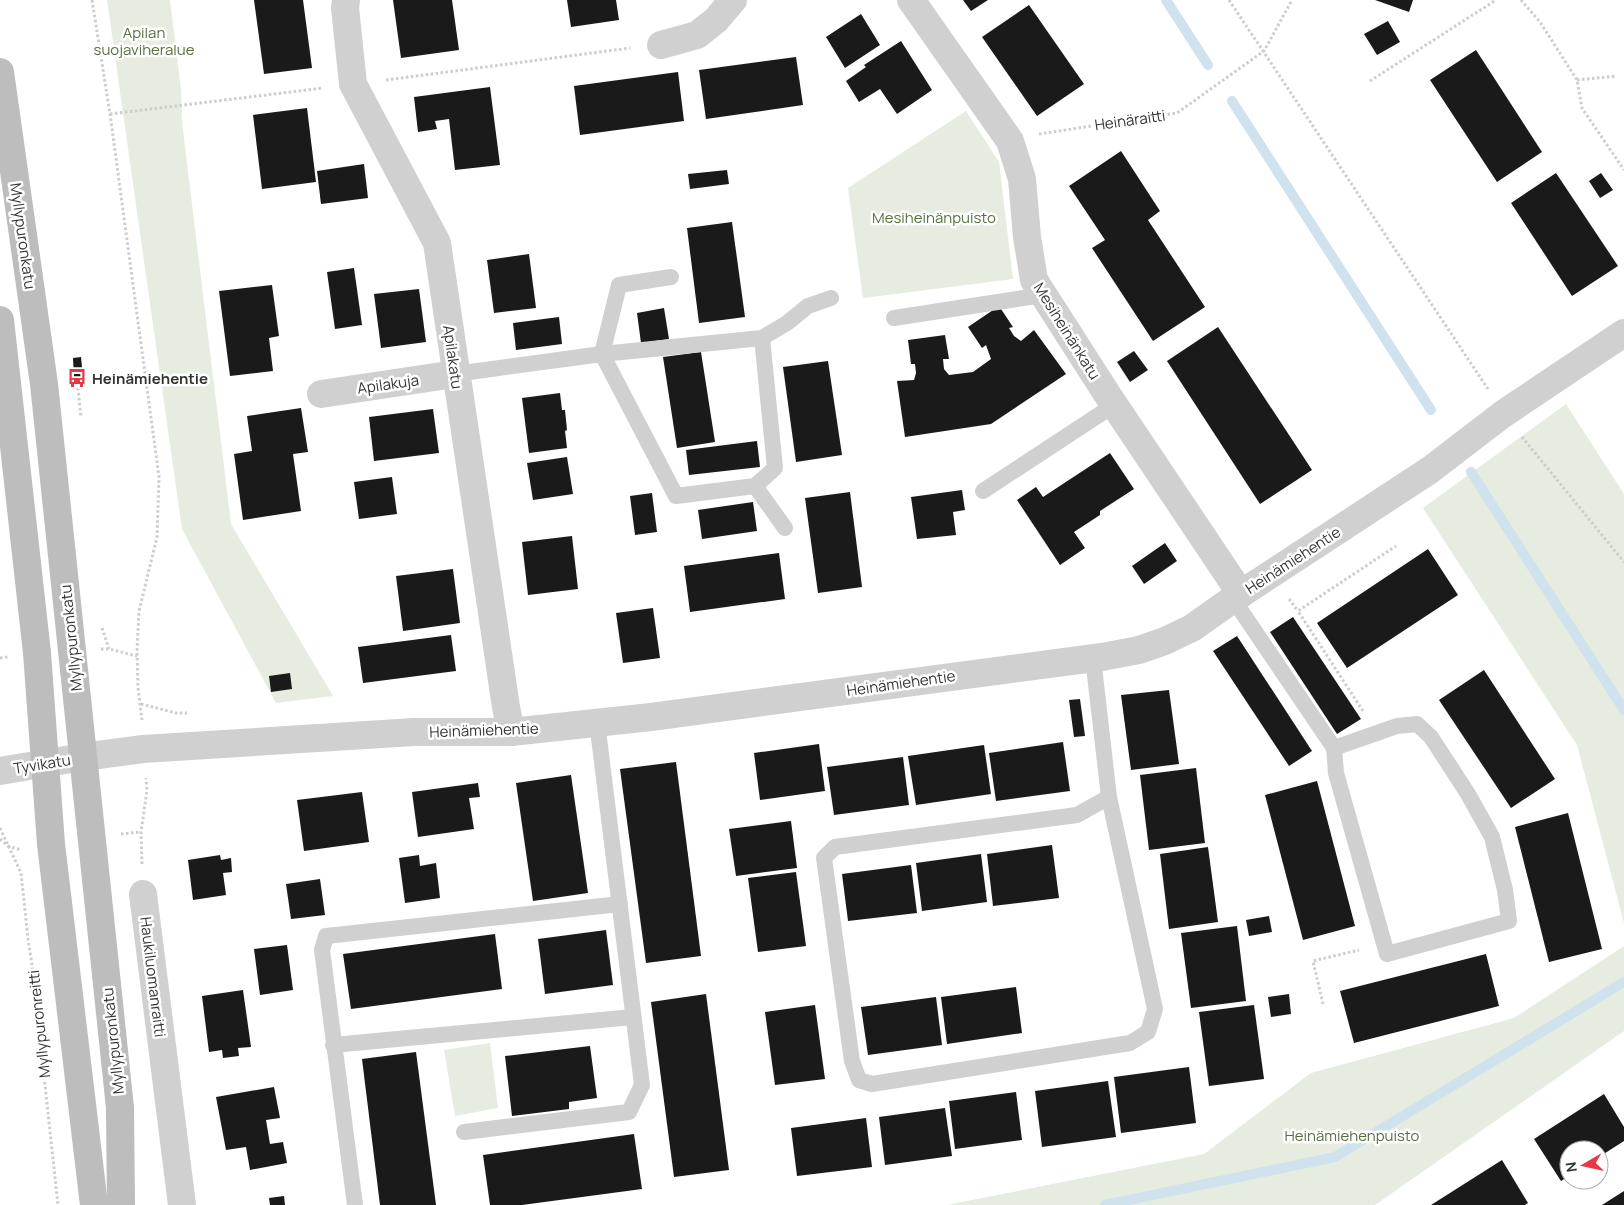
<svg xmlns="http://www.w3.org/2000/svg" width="1624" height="1205" viewBox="0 0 1624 1205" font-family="Manrope,sans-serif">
  <rect width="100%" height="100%" fill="#fff"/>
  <g fill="#e6ecdf">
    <polygon points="107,0 170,0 181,90 182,122 231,524 333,696 276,703 182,529"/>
    <polygon points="966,111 999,162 1013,279 863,298 848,188"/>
    <polygon points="1566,404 1624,494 1624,923 1577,745 1423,508"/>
    <polygon points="1624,946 1624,1031 1375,1205 947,1205 1204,1154 1311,1073 1514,1018"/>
    <polygon points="490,1043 498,1108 455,1116 444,1050"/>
  </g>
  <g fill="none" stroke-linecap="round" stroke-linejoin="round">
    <g stroke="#cfe2ee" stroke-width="10">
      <polyline points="1166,0 1208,65"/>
      <polyline points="1232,101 1431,410"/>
      <polyline points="1471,472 1624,710"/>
      <polyline points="1105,1205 1335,1157 1624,982"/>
    </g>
  </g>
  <g fill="#1a1a1a">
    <polygon points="254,0 303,0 312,68 264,74"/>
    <polygon points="393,0 452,0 459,50 401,58"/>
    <polygon points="567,0 616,0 619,20 571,27"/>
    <polygon points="963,0 988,0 971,11"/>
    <polygon points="1375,0 1413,0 1409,12"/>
    <polygon points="1029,5 1084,84 1037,116 982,37"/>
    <polygon points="861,14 880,45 845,68 826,37"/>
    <polygon points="1388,21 1400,42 1377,55 1364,34"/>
    <polygon points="901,41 932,90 897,114 880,89 859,102 846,81 866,67 864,65"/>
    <polygon points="1476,50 1542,152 1497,182 1430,80"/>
    <polygon points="796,57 803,105 706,119 699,70"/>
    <polygon points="678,72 684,121 580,135 574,86"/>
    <polygon points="490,87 500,165 455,170 449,119 435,121 437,129 418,132 414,97"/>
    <polygon points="307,108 316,182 262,189 253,115"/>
    <polygon points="1121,151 1160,211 1148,220 1205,307 1153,341 1092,248 1105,240 1069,186"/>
    <polygon points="364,164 368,198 321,204 317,171"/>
    <polygon points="727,170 729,184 690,189 688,174"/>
    <polygon points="1556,173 1618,266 1572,296 1511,203"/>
    <polygon points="1601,173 1613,190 1600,198 1589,181"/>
    <polygon points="732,222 745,317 699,323 687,228"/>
    <polygon points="529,254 536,308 494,313 487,260"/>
    <polygon points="354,268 362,325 335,329 327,272"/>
    <polygon points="272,285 279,336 269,338 273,371 230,376 219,291"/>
    <polygon points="419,289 426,342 381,348 374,294"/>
    <polygon points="999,306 1013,327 1009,328 1014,336 1021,341 1034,330 1066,374 991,424 905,437 897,381 914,380 916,373 915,364 911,364 908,340 945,335 949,359 943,359 944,369 949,375 973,372 991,359 986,345 982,348 968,327"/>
    <polygon points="664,308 669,339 641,343 637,313"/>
    <polygon points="559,317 562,344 516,350 513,323"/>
    <polygon points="1218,327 1312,470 1260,504 1167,361"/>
    <polygon points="1134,351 1148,370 1130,382 1117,362"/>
    <polygon points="701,352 715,442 677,448 663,357"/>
    <polygon points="81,357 83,377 74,378 73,358"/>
    <polygon points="828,361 842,455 796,462 783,367"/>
    <polygon points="560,393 562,410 565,410 567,430 565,431 567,448 529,453 522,398"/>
    <polygon points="301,408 308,452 293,454 301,511 243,520 234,454 252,451 247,416"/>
    <polygon points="433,409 439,453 374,461 369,417"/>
    <polygon points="757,441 760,467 689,475 686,450"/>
    <polygon points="1110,453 1134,489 1100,511 1100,515 1074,532 1085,548 1060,565 1017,500 1036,487 1043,497"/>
    <polygon points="567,457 573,494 533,500 527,463"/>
    <polygon points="392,477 397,514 359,519 354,482"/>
    <polygon points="962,490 965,510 953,512 956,535 917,539 911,497"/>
    <polygon points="850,492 862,587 818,593 805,498"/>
    <polygon points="652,493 657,532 635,535 630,496"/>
    <polygon points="753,502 757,531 702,539 698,510"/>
    <polygon points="572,536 578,589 528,595 522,542"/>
    <polygon points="1165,543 1177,561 1144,584 1132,566"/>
    <polygon points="1428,549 1458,595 1347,668 1317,623"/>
    <polygon points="779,553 785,599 690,612 684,566"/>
    <polygon points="453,569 460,623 403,631 396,576"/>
    <polygon points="653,608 660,658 623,663 616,613"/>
    <polygon points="1293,617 1361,719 1337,734 1270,632"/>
    <polygon points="451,635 456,671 363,683 358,647"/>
    <polygon points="1237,636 1312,751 1289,766 1213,651"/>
    <polygon points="1484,670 1555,779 1511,808 1439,700"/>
    <polygon points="290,673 292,689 271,692 269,676"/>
    <polygon points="1169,690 1179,764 1131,770 1121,695"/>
    <polygon points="1080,699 1085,736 1074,737 1069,700"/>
    <polygon points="1063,742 1070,791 996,801 989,753"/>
    <polygon points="819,744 825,791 760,800 754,753"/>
    <polygon points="984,745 991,794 916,805 908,756"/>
    <polygon points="903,757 909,805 834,815 827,767"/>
    <polygon points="676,762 701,956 646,963 620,769"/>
    <polygon points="1196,768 1205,843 1149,850 1140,775"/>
    <polygon points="571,775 588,893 533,901 516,783"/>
    <polygon points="1317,781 1355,926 1303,940 1265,795"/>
    <polygon points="478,783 480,797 469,798 474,829 418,837 412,792"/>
    <polygon points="362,792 369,842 304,851 297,800"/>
    <polygon points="1568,813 1602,949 1549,962 1515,827"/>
    <polygon points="791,821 797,868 736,876 729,829"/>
    <polygon points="1052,845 1059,898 993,906 987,854"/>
    <polygon points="1208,847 1218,922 1169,929 1160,854"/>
    <polygon points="981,854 987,902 922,911 916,863"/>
    <polygon points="220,855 221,860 231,858 232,872 223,873 226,895 193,900 188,860"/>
    <polygon points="419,855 420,866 436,863 440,898 405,903 399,858"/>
    <polygon points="911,865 917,913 848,921 842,874"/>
    <polygon points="796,872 806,946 758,952 748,878"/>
    <polygon points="320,879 325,915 291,919 286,884"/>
    <polygon points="1269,916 1272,932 1249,936 1246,920"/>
    <polygon points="1237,926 1246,1001 1191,1008 1181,933"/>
    <polygon points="606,930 613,985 545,994 538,939"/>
    <polygon points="495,934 502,989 351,1009 343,954"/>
    <polygon points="287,945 293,990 260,995 254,949"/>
    <polygon points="1486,954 1499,1006 1354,1043 1340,991"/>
    <polygon points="1016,987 1022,1033 947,1044 941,997"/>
    <polygon points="243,990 251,1047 238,1048 239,1056 223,1058 222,1050 209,1052 202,996"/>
    <polygon points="706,994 729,1170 674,1177 651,1002"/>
    <polygon points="1289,994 1291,1014 1271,1017 1268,997"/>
    <polygon points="936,997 942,1045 868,1055 861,1007"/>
    <polygon points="815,1005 825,1079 775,1085 765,1012"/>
    <polygon points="1254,1005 1264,1079 1209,1086 1199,1012"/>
    <polygon points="590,1046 597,1098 569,1102 569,1109 512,1116 505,1056"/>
    <polygon points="416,1052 436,1205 380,1205 362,1059"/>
    <polygon points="1189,1067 1196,1123 1121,1133 1114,1077"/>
    <polygon points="1108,1081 1116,1137 1042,1147 1035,1091"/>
    <polygon points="274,1087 280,1118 266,1120 270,1144 283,1142 287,1163 250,1170 246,1147 226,1150 216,1097"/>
    <polygon points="1016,1092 1022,1140 955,1149 949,1101"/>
    <polygon points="1604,1094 1624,1127 1624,1141 1599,1157 1599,1150 1569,1150 1569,1176 1561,1181 1534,1139"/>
    <polygon points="945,1108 952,1156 885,1165 879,1117"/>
    <polygon points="866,1118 872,1167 797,1176 791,1128"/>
    <polygon points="634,1134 642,1189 522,1205 490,1205 483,1155"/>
    <polygon points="1502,1160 1528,1203 1525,1205 1431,1205"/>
    <polygon points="1624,1191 1624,1205 1602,1205"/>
    <polygon points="284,1196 285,1205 270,1205 269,1198"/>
  </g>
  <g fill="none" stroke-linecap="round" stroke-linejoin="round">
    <g stroke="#cdcdcd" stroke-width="3" stroke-dasharray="2.5 2.5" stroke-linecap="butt">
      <polyline points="92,0 110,114 159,477 157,537 139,611 137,651 138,688 142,720"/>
      <polyline points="1229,0 1488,389"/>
      <polyline points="1521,0 1540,22 1577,80 1582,108 1624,170"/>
      <polyline points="386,80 630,48"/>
      <polyline points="1577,80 1616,76"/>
      <polyline points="1370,81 1496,0"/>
      <polyline points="110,114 323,88"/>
      <polyline points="1039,134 1177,113 1264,51 1292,0"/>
      <polyline points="77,378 81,418"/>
      <polyline points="1522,437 1624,562"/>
      <polyline points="1289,599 1298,611"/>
      <polyline points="102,628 109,649"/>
      <polyline points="101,649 109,649 137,656"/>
      <polyline points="0,658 8,657"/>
      <polyline points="141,704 176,713 187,713"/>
      <polyline points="1363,711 1298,611 1396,546"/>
      <polyline points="0,828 21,873 28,939 32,965 58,1205"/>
      <polyline points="121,834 141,832"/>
      <polyline points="0,839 8,846 21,850"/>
      <polyline points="142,864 141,832 147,790 146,778"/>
      <polyline points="1323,1004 1313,961 1359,950"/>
    </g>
    <g stroke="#d0d0d0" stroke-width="16">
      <polyline points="671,277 619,285 602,354 762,338"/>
      <polyline points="894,318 1043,295"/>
      <polyline points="455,374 602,354 676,496 755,486 775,468 762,338 787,323 808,306 831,298"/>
      <polyline points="755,486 785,528"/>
      <polyline points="983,491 1114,405"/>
      <polyline points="1233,599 1334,748 1336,773 1387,954 1509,921 1505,890 1492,837 1468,794 1431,737 1417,724 1397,726 1334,748"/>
      <polyline points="1093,658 1109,797 1155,1009 1148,1032 1130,1043 872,1084 859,1080 852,1061 824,858 835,847 1077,815 1109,797"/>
      <polyline points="333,1045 633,1017"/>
      <polyline points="464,1132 629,1112 642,1085 597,722"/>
      <polyline points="355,1205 322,950 326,936 620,904"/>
    </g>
    <g stroke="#d0d0d0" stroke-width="28">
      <polyline points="346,0 345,8 353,84 437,243 506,707 511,732"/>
      <polyline points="911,0 1010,141 1022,179 1027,237 1034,280 1107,394 1241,594"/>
      <polyline points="661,45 697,35 716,20 733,0"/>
      <polyline points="321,394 455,374"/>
      <polyline points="143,894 182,1205"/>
    </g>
    <polyline stroke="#d0d0d0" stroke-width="28" points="0,771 83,757 143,749 414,732 511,732 651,717 1102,657 1139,650 1165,641 1192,628 1233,599 1430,470 1503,414 1624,333"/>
    <g stroke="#bdbdbd" stroke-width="28">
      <polyline points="0,72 44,384 120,1108 121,1205"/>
      <polyline points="0,320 37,653 51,844 94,1205"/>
    </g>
  </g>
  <defs>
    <g id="bus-bare" transform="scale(1.5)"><path d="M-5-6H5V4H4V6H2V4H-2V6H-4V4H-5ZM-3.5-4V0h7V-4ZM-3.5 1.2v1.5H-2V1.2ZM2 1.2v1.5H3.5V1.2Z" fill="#e63946" stroke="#fff" stroke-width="2.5" paint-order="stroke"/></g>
  </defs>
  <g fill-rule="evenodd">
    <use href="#bus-bare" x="77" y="378"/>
  </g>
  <g text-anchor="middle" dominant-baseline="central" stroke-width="5" stroke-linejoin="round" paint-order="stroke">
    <g font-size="15" fill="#56703f" stroke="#fff">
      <text x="144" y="32">Apilan<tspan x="144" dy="17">suojaviheralue</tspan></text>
      <text x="934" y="217">Mesiheinänpuisto</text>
      <text x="1352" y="1135">Heinämiehenpuisto</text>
    </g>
    <g font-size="15" fill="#333" stroke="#fff">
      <text transform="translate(1130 120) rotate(-8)">Heinäraitti</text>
      <text transform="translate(23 236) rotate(82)">Myllypuronkatu</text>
      <text transform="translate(1067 331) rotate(58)">Mesiheinänkatu</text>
      <text transform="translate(453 357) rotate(82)">Apilakatu</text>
      <text transform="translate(388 384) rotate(-8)">Apilakuja</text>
      <text transform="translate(1293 560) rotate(-33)">Heinämiehentie</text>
      <text transform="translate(71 638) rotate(-96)">Myllypuronkatu</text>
      <text transform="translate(901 683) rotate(-8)">Heinämiehentie</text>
      <text transform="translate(484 730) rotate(-2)">Heinämiehentie</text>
      <text transform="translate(42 764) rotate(-9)">Tyvikatu</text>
      <text transform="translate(153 977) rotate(83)">Haukiluomanraitti</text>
      <text transform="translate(39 1024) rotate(-96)">Myllypuronreitti</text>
      <text transform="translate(113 1041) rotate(-96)">Myllypuronkatu</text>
    </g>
    <g font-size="15" font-weight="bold" fill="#333" stroke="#fff" text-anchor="start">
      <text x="92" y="378">Heinämiehentie</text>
    </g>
  </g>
  <g transform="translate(1584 1165) rotate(261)"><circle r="24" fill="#ffffff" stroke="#adadad"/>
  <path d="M0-4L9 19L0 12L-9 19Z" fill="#e63946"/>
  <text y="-8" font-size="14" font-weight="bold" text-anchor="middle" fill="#333333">N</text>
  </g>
</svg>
